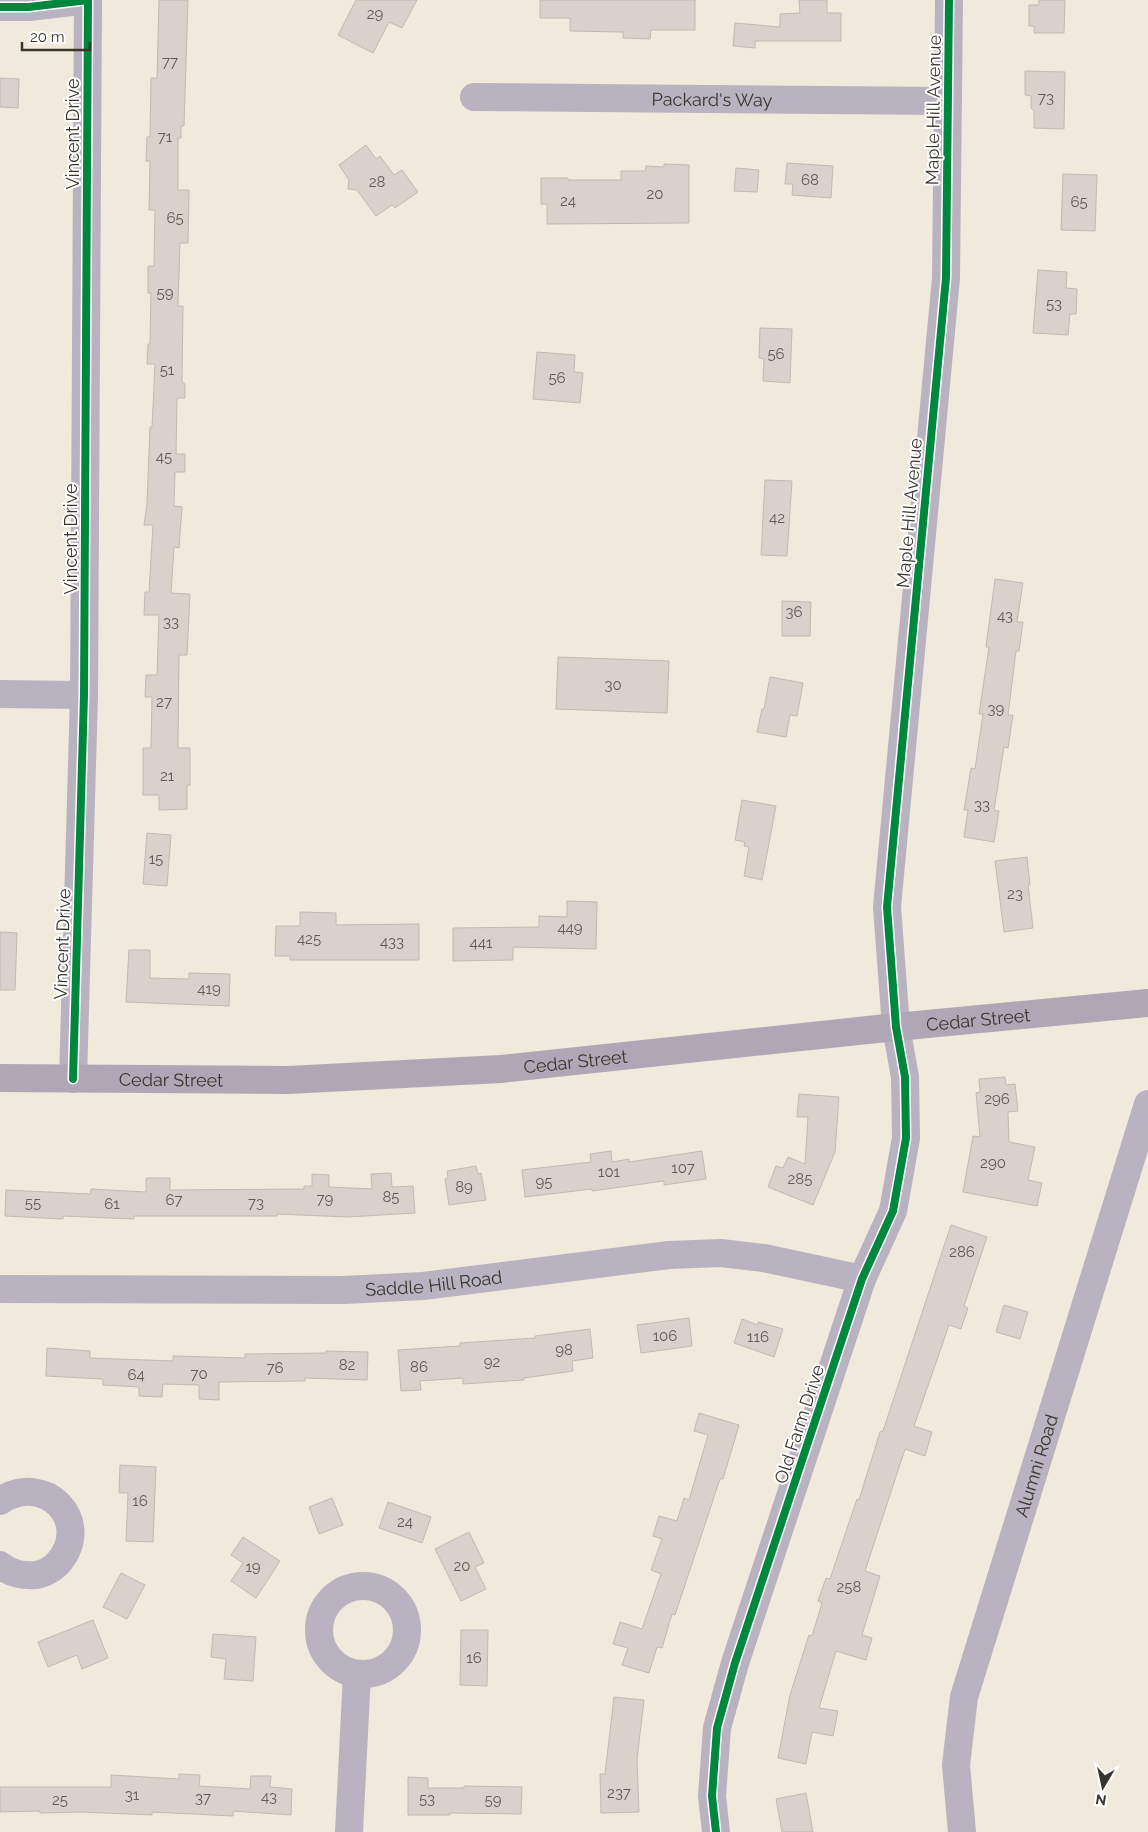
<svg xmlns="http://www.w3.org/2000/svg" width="1148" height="1832" viewBox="0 0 1148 1832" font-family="Raleway,sans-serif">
  <rect width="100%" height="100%" fill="#efeadb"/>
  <g fill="#dad2ca" stroke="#c1bab2">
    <polygon points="159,0 188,0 184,126 181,126 181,138 178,138 178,190 189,190 188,243 180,243 178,306 183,306 182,382 185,384 185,398 177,398 176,454 185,454 185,472 175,472 174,506 182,507 179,548 174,547 171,593 190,594 187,655 179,655 178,748 190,748 190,785 187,785 187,809 159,810 159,795 143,795 143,748 151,748 152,697 145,697 146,675 157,675 159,615 144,615 145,592 149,592 153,525 144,525 147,504 150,427 152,427 155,364 147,364 148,344 150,344 151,293 148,293 148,266 154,266 155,210 149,210 150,161 146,161 147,137 150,137 151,78 157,78"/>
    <polygon points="356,0 417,0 402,28 389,22 373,53 338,35"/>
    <polygon points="540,0 695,0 695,30 651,30 650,39 623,38 623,32 570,31 570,18 540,18"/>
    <polygon points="799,0 827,0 827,13 841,13 841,41 755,41 755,48 733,46 735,23 780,27 780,14 800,13"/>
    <polygon points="1039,0 1065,0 1064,33 1034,33 1034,26 1029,26 1029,5 1039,5"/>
    <polygon points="1025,71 1065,72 1064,129 1034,128 1034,111 1031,108 1031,96 1025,95"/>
    <polygon points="0,78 19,79 18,108 0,107"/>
    <polygon points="366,145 376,159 380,156 394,175 402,170 418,192 395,208 392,205 376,216 357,190 348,189 349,180 339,165"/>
    <polygon points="787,163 833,166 831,198 792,195 793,184 785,184"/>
    <polygon points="664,164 689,165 689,223 547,224 547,204 541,204 541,178 568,178 568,180 621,180 621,171 645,171 646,166 664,167"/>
    <polygon points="736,168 759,170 757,192 734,191"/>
    <polygon points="1063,174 1097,175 1095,231 1061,230"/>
    <polygon points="1038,270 1067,272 1066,288 1077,289 1076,314 1070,314 1068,335 1033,333"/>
    <polygon points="760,328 792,329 790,383 763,381 764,359 759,358"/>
    <polygon points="537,352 575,355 574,372 583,373 580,403 533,399"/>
    <polygon points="765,480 792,481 787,556 761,555"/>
    <polygon points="995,579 1023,583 1017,622 1023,622 1019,651 1016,651 1008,715 1013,715 1008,748 1004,747 994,810 999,811 994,842 964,837 968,810 964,810 971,768 975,769 983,714 979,714 989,647 986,647"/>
    <polygon points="782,601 811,602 810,636 782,636"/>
    <polygon points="558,657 669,661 667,713 556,709"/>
    <polygon points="770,677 803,683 797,716 790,715 786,737 757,732 762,709 764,709"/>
    <polygon points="742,800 776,806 762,880 744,876 749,847 744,846 745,842 735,840"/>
    <polygon points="147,833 171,835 167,886 143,884"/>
    <polygon points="1027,857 1030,885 1028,885 1033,928 1004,932 995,861"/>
    <polygon points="567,901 597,902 596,949 513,947 513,960 453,961 453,928 539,927 539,916 567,917"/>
    <polygon points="300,912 336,913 336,925 419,924 419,960 290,960 290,956 275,956 276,926 300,926"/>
    <polygon points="0,932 17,933 15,990 0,990"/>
    <polygon points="129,950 150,950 150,978 189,979 189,973 230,974 229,1006 126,1002"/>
    <polygon points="1005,1077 1006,1085 1015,1084 1018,1111 1008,1112 1009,1142 1035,1147 1028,1180 1042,1183 1037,1206 963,1192 973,1136 980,1137 976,1093 980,1092 979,1079"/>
    <polygon points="799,1094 839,1097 835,1152 813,1205 768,1187 776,1166 783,1168 788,1157 805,1164 808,1117 797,1117"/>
    <polygon points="611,1151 612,1162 629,1159 629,1162 702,1151 706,1179 664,1185 664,1181 592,1191 592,1189 525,1197 522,1170 591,1162 590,1154"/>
    <polygon points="476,1166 478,1174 481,1173 486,1200 449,1205 445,1179 448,1178 447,1171"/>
    <polygon points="391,1173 392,1187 413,1186 415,1213 348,1217 277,1214 277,1216 134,1216 134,1219 63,1216 63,1219 5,1216 6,1190 90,1194 91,1189 146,1192 146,1178 170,1178 170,1190 304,1189 304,1186 312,1186 312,1174 329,1175 329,1187 372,1189 371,1174"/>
    <polygon points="951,1225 987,1237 964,1306 968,1308 961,1329 949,1325 914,1426 932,1432 925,1456 905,1449 865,1571 880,1576 862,1635 872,1638 866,1660 836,1651 819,1708 838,1711 833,1736 812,1732 806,1764 778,1758 790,1695 809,1635 812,1636 822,1603 818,1601 826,1578 830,1579 857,1499 859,1500 880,1432 883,1431"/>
    <polygon points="1004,1305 1028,1312 1020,1339 996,1332"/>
    <polygon points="689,1318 692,1346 641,1353 637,1325"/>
    <polygon points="742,1319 758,1325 758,1322 783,1329 774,1357 734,1343"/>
    <polygon points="590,1329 593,1358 572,1361 573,1371 524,1378 524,1380 463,1384 463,1378 420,1381 421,1390 401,1391 398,1350 460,1346 460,1343 535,1338 535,1336"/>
    <polygon points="47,1348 90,1351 90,1358 173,1361 173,1356 245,1358 245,1354 326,1353 326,1351 368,1352 367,1380 305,1378 305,1381 219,1382 219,1400 199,1399 199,1385 163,1384 162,1397 139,1396 139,1387 103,1385 103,1379 46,1376"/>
    <polygon points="699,1413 739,1425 723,1479 720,1479 675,1615 672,1614 662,1648 657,1647 649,1673 622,1665 628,1648 613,1644 620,1622 642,1629 661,1574 651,1570 662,1539 653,1536 659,1516 677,1521 684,1498 689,1500 708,1435 694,1431"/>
    <polygon points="120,1465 156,1467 153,1542 126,1541 128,1493 119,1493"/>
    <polygon points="332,1498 343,1525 319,1534 309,1507"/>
    <polygon points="388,1502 431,1517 422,1543 379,1528"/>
    <polygon points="469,1532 484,1563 475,1567 486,1589 461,1601 435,1549"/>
    <polygon points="243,1537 280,1561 256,1598 231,1581 243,1563 231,1555"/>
    <polygon points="121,1573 145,1585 127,1619 103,1607"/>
    <polygon points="93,1620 108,1658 82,1669 77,1655 48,1667 38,1642"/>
    <polygon points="461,1630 488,1630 487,1686 460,1685"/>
    <polygon points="213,1634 256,1637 253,1681 224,1679 226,1659 211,1657"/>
    <polygon points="614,1697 644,1700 637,1759 639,1812 601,1813 600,1774 605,1774"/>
    <polygon points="179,1774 200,1775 199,1786 250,1789 251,1776 271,1776 270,1787 292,1789 291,1815 233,1811 233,1816 152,1812 152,1815 81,1812 40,1813 40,1811 0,1812 0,1787 111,1787 111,1775 179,1779"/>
    <polygon points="408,1777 428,1778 428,1788 464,1788 464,1786 522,1787 521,1814 450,1813 450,1815 408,1815"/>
    <polygon points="806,1793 813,1832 782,1832 776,1799"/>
  </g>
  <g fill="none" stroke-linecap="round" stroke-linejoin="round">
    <g stroke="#b9b2c0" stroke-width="28">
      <polyline points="0,7 29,7 88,0 84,695 73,1079"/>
      <path id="s1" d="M474,97L948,101"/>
      <polyline points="0,694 84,695"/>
      <path id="s2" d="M0,1289L344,1290L423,1286L669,1255L721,1253L764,1258L862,1279"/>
      <path d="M0,1501C45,1471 93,1521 59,1562C54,1568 44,1574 36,1575C22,1576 11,1574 0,1565"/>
      <circle cx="363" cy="1630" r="44"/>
      <polyline points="349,1832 357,1674"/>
      <polyline points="716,1832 712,1796 717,1728 735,1663 862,1279 893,1211 906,1138 905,1077 896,1027 887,907 946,278 949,0"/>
      <path id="s3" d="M962,1832L956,1765L964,1697L1148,1104"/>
    </g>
    <path stroke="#b0a7b6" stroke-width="28" id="s4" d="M0,1078L288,1080L501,1069L896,1027L1148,1003"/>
    <g stroke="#fff" stroke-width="11">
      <g id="cycleway">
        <polyline points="0,7 29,7 88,0 84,695 73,1079"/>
        <polyline points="716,1832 712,1796 717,1728 735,1663 862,1279 893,1211 906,1138 905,1077 896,1027 887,907 946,278 949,0"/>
      </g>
    </g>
    <use href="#cycleway" stroke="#00873e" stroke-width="8"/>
  </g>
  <g text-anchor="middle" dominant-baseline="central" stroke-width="4" stroke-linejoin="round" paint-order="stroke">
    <g font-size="15" fill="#605c53">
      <text x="375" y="14">29</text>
      <text x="170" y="62">77</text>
      <text x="1046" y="98">73</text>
      <text x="165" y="137">71</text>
      <text x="810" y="180">68</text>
      <text x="377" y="182">28</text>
      <text x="655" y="194">20</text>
      <text x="568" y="201">24</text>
      <text x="1079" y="202">65</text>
      <text x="175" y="218">65</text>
      <text x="165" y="293">59</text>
      <text x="1054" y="304">53</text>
      <text x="776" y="354">56</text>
      <text x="167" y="370">51</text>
      <text x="557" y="378">56</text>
      <text x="164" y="457">45</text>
      <text x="777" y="518">42</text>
      <text x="794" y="612">36</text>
      <text x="1005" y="616">43</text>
      <text x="171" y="622">33</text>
      <text x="613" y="685">30</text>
      <text x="164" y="702">27</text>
      <text x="996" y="709">39</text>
      <text x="167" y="776">21</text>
      <text x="982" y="805">33</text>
      <text x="156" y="859">15</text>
      <text x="1015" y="894">23</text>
      <text x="570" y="928">449</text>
      <text x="309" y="939">425</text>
      <text x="392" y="942">433</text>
      <text x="481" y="943">441</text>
      <text x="209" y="989">419</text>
      <text x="997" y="1099">296</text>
      <text x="993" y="1163">290</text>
      <text x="683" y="1168">107</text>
      <text x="609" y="1172">101</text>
      <text x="800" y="1179">285</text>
      <text x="544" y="1182">95</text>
      <text x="464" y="1187">89</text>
      <text x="391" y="1197">85</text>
      <text x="325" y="1199">79</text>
      <text x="174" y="1200">67</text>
      <text x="33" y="1203">55</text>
      <text x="256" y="1203">73</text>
      <text x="112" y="1204">61</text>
      <text x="962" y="1252">286</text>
      <text x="665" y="1336">106</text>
      <text x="758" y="1337">116</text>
      <text x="564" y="1350">98</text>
      <text x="492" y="1362">92</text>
      <text x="347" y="1365">82</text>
      <text x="419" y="1367">86</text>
      <text x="275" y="1368">76</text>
      <text x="199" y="1374">70</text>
      <text x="136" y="1375">64</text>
      <text x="140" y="1501">16</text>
      <text x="405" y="1522">24</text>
      <text x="462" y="1566">20</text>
      <text x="253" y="1567">19</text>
      <text x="849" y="1587">258</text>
      <text x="474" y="1658">16</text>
      <text x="619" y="1793">237</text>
      <text x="132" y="1795">31</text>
      <text x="269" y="1797">43</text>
      <text x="203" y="1798">37</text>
      <text x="427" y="1799">53</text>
      <text x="60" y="1800">25</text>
      <text x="493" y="1800">59</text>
    </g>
    <g font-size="18" fill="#38352b" stroke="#fff">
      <text stroke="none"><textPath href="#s1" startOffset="238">Packard's Way</textPath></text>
      <text transform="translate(933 110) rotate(-89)">Maple Hill Avenue</text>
      <text transform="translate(72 134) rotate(-90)">Vincent Drive</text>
      <text transform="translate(909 513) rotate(-85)">Maple Hill Avenue</text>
      <text transform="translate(70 539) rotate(-90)">Vincent Drive</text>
      <text transform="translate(62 944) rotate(-88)">Vincent Drive</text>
      <text stroke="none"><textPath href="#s4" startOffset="981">Cedar Street</textPath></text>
      <text stroke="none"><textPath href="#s4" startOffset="576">Cedar Street</textPath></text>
      <text stroke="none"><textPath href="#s4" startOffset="171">Cedar Street</textPath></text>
      <text stroke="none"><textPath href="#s2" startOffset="434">Saddle Hill Road</textPath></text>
      <text transform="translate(799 1424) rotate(-72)">Old Farm Drive</text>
      <text stroke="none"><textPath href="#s3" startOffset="378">Alumni Road</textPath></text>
    </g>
  </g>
  <g transform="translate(1103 1787) rotate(189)" stroke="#ffffff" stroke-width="4" paint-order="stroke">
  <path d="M0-4L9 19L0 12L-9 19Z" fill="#38352b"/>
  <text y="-8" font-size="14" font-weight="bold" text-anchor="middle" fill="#38352b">N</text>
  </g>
  <path d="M22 42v8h68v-8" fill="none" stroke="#38352b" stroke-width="2.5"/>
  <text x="30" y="42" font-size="15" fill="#38352b" stroke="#ffffff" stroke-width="4" paint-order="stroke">20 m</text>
</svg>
